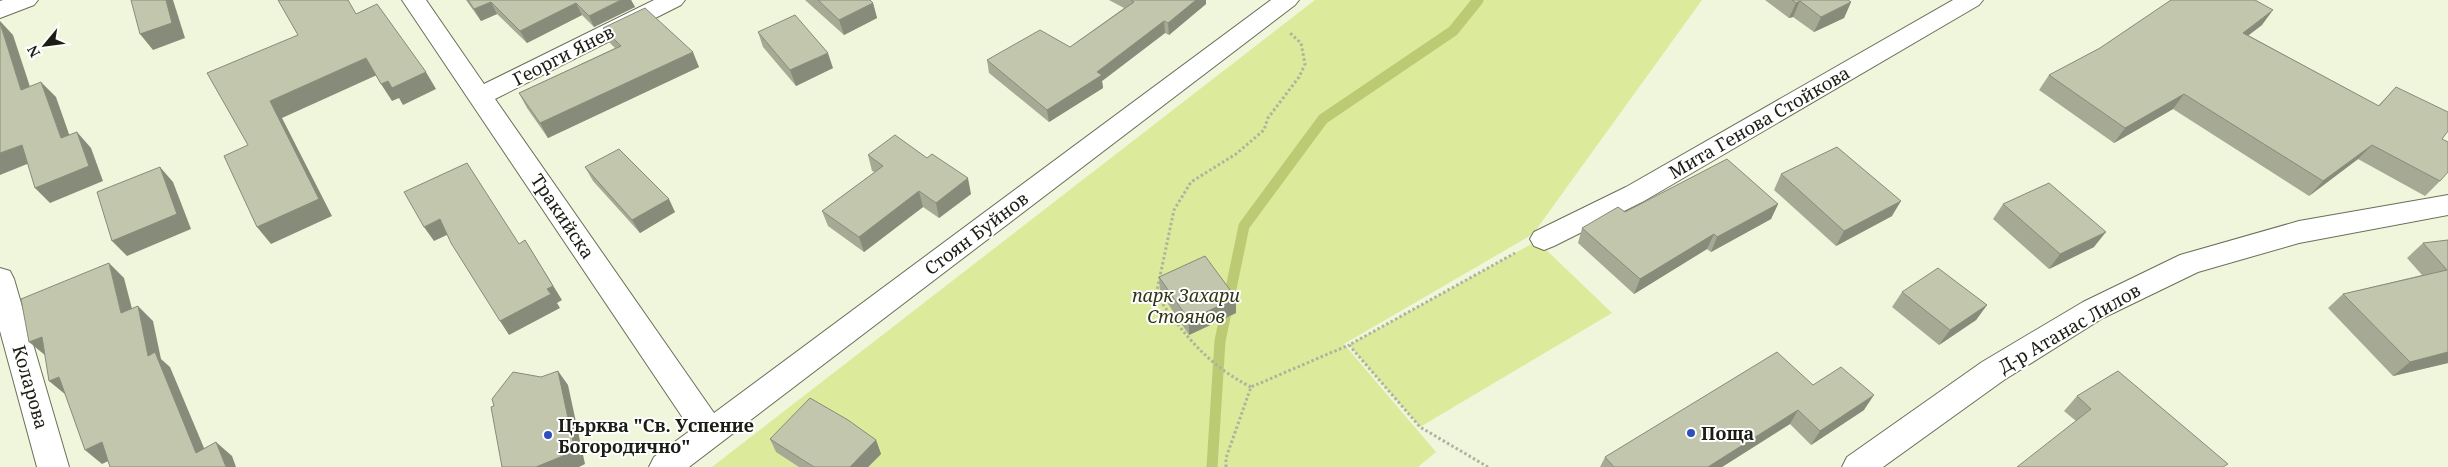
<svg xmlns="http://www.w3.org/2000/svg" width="2448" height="467" viewBox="0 0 2448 467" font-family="'Noto Serif',serif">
  <rect width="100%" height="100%" fill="#f0f6dc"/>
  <g fill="#dbea9b">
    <polygon points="1315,0 1702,0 1533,234 1344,344 1436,452 1418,467 712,467"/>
    <polygon points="1537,241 1612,313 1420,427 1349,345"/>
  </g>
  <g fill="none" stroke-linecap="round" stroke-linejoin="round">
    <polyline stroke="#bbca73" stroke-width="11" points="1212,467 1220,341 1244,226 1323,119 1453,31 1478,0"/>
    <g stroke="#6a6f58" stroke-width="2">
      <g id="street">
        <polygon points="3,0 38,0 34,5 0,18 0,1"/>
        <polygon points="402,0 426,0 484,84 654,0 685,0 681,5 495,99 714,413 1271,0 1299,0 1295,5 689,467 649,467 654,457 691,430"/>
        <polygon points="1953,0 1983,0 1979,5 1644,201 1554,246 1544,250 1534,246 1530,239 1534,232 1626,187"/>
        <polygon points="2448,195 2448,215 2299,243 2198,272 2103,318 2004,380 1883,467 1842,467 1847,457 1982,362 2083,302 2180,255 2299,221"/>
        <polygon points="0,268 10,271 14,279 69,467 37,467 0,331"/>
      </g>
    </g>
    <g stroke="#aeb39e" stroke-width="3" stroke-dasharray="2.5 2.5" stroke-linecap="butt">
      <path d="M1251,387C1206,364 1185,335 1156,295L1174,210L1191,182L1236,154L1264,130L1268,118L1299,77L1305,64L1301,43L1290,33"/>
      <polyline points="1226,467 1226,458 1251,387 1349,345"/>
      <polyline points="1488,467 1420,427 1349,345 1515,253"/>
    </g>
    <use href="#street" fill="#fff" fill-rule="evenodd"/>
  </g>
  <g fill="#a6aa95">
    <polygon points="466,0 631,0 635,7 594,27 582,15 527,43 497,14 481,21"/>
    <polygon points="805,0 870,0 873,3 877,18 844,35"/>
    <polygon points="1109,0 1206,0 1206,4 1169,35 1165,33 1102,81 1103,88 1049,122 989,73 987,60 1070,47 1124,8"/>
    <polygon points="1765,0 1848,0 1851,2 1844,18 1814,32 1793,17 1789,18"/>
    <polygon points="2262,25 2248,35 2378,106 2396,87 2442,139 2440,181 2425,196 2358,159 2309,196 2173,109 2114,143 2039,90 2049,75"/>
    <polygon points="603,28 699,67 548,138 527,108 519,93 615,48 610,43"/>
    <polygon points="758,32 833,68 796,86 763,47"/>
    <polygon points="868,155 971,194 939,218 923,207 864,252 828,226 822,211 875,172 872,171"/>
    <polygon points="585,167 675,212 640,233 593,181"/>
    <polygon points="1781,174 1892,216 1836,246 1774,190"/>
    <polygon points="1778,204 1771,219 1711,252 1707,249 1634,294 1578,243 1582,228 1625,212"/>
    <polygon points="2003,204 2094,247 2049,269 1993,219"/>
    <polygon points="2448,240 2448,363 2393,376 2328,308 2343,294 2422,275 2407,258 2423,243"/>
    <polygon points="1159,277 1236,313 1189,335 1160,292"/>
    <polygon points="1902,292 1987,305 1976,320 1939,345 1892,307"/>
    <polygon points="1813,385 1864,410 1811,445 1790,424 1722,467 1600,467 1605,457"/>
    <polygon points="2077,396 2228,464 2076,421 2064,411"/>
    <polygon points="770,439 876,440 881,454 868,467 799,467 776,452"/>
  </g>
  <g fill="#878b79">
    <polygon points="166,0 173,0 185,38 153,50 140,34"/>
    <polygon points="621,0 631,0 635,7 594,27 589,16"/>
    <polygon points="1196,0 1206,0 1206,4 1169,35 1168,23"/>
    <polygon points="1800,1 1793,17 1789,18 1796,3"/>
    <polygon points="491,2 497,14 481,21 474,9"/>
    <polygon points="1851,2 1844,18 1814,32 1821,17"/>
    <polygon points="576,3 582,15 527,43 520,31"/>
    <polygon points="873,3 877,18 844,35 839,20"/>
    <polygon points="2273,10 2262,25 2232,48 2243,33"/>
    <polygon points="0,21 13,35 36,105 21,90 0,23"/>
    <polygon points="1164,21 1165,33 1102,81 1103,88 1049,122 1047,110"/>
    <polygon points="693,52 699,67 548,138 540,123"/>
    <polygon points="828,53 833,68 796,86 790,70"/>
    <polygon points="366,58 377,75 282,118 332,216 271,244 257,227 270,101"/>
    <polygon points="426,72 436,89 403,105 399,98 392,101 381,84 388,81"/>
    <polygon points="41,82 56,97 76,154 61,138"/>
    <polygon points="2184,94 2173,109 2114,143 2125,128"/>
    <polygon points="77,132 91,148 103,181 50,203 35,188"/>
    <polygon points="22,145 37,160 0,175 0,153"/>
    <polygon points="2372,145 2358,159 2309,196 2323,181"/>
    <polygon points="160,167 173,182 191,229 127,256 112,241"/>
    <polygon points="968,178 971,194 939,218 936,203"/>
    <polygon points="919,191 923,207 864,252 859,237"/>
    <polygon points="669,199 675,212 640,233 632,220"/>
    <polygon points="1901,201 1892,216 1836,246 1844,231"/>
    <polygon points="1778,204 1771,219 1711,252 1717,237"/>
    <polygon points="440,219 449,234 434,241 424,227"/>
    <polygon points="2106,232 2094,247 2049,269 2060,254"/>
    <polygon points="1714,234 1707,249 1634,294 1640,279"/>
    <polygon points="525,240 562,300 557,303 560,308 509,335 500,321 547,289"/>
    <polygon points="109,263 124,278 137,328 121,313"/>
    <polygon points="1236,298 1236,313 1189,335 1189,320"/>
    <polygon points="1987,305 1976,320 1939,345 1950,330"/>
    <polygon points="138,306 153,321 161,359 170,367 212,467 196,453 148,356"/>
    <polygon points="42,337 46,356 29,342"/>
    <polygon points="2448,352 2448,363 2393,376 2410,362"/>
    <polygon points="558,371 568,385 585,464 579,467 536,467"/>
    <polygon points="59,377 66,395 49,381"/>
    <polygon points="1874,395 1864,410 1811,445 1820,431"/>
    <polygon points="1798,410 1790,424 1722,467 1708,467"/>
    <polygon points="876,440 881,454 868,467 850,467"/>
    <polygon points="102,442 119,456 102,464 85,450"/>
    <polygon points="216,442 232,456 236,467 226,467"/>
  </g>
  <g fill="#c1c6ad" stroke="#878b79">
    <polygon points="131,0 166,0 172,23 140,34"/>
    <polygon points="278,0 348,0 356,14 377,4 426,72 392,88 388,81 381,84 366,58 270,101 319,199 257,227 224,156 248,145 207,73 298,35"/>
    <polygon points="468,0 621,0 589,16 576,3 520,31 491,2 474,9"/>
    <polygon points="818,0 870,0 873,3 839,20"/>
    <polygon points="1131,0 1196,0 1168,23 1164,21 1097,72 1102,75 1047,110 987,60 1040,30 1070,47 1134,2"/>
    <polygon points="1792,0 1848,0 1851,2 1821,17 1800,1 1796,3"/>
    <polygon points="2171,0 2255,0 2273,10 2243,33 2379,106 2396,87 2448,112 2448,131 2442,139 2448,142 2448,172 2440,181 2372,145 2323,181 2184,94 2125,128 2049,75 2100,48"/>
    <polygon points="645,8 693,52 540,123 519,93 621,46 603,28"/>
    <polygon points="795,15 828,53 790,70 758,32"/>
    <polygon points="0,23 21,90 41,82 61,138 77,132 89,166 35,188 22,145 0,153"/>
    <polygon points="895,135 927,158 932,154 968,178 936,203 919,191 859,237 822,211 883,166 868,155"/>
    <polygon points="1837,147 1901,201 1844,231 1781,174"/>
    <polygon points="619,149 669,199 632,220 585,167"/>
    <polygon points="1727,159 1778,204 1717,237 1714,234 1640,279 1582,228 1618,207 1625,212"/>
    <polygon points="467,163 519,244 525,240 553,286 547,289 551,294 500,321 451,243 440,219 424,227 404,192"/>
    <polygon points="160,167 177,214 112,241 97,192"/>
    <polygon points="2049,183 2106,232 2060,254 2003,204"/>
    <polygon points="2448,240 2448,352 2410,362 2343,294 2447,270 2423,243"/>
    <polygon points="1205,256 1236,298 1189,320 1159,277"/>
    <polygon points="109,263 121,313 138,306 148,356 155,352 196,453 216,442 226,467 110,467 102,442 85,450 59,377 49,381 42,337 29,342 21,299"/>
    <polygon points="1938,268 1987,305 1950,330 1902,292"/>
    <polygon points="1777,352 1813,385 1841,367 1874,395 1820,431 1798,410 1708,467 1614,467 1605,457"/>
    <polygon points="558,371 575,451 536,467 502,467 491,407 494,406 492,399 513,372 541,377"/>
    <polygon points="2118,371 2228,464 2223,467 2017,467 2091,409 2077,396"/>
    <polygon points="810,398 848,420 876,440 850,467 814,467 770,439"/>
  </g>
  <g fill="#2f4fbf" stroke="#fff" stroke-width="2">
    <circle cx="1691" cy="433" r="5"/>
    <circle cx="548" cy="435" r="5"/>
  </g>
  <g text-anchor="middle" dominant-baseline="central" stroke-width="4" stroke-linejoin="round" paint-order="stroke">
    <g font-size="18" fill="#1c1d14" stroke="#fff">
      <text transform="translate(563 55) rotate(-27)">Георги Янев</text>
      <text transform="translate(1759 122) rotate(-30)">Мита Генова Стойкова</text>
      <text transform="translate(563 216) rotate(56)">Тракийска</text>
      <text transform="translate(976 233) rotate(-37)">Стоян Буйнов</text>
      <text transform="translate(2069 328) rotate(-30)">Д-р Атанас Лилов</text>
      <text transform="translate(31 387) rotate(74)">Коларова</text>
    </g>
    <g font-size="18" font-style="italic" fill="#303611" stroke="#fff">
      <text x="1186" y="295">парк Захари<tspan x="1186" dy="21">Стоянов</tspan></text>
    </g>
    <g font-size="18" font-weight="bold" fill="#1c1d14" stroke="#fff" text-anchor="start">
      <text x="558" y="425">Църква "Св. Успение<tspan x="558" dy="21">Богородично"</tspan></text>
      <text x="1701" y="433">Поща</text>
    </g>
  </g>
  <g transform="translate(45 45) rotate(241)" stroke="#ffffff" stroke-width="4" paint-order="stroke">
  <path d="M0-4L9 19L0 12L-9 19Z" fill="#1c1d14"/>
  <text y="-8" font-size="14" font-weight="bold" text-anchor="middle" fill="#1c1d14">N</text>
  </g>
</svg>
